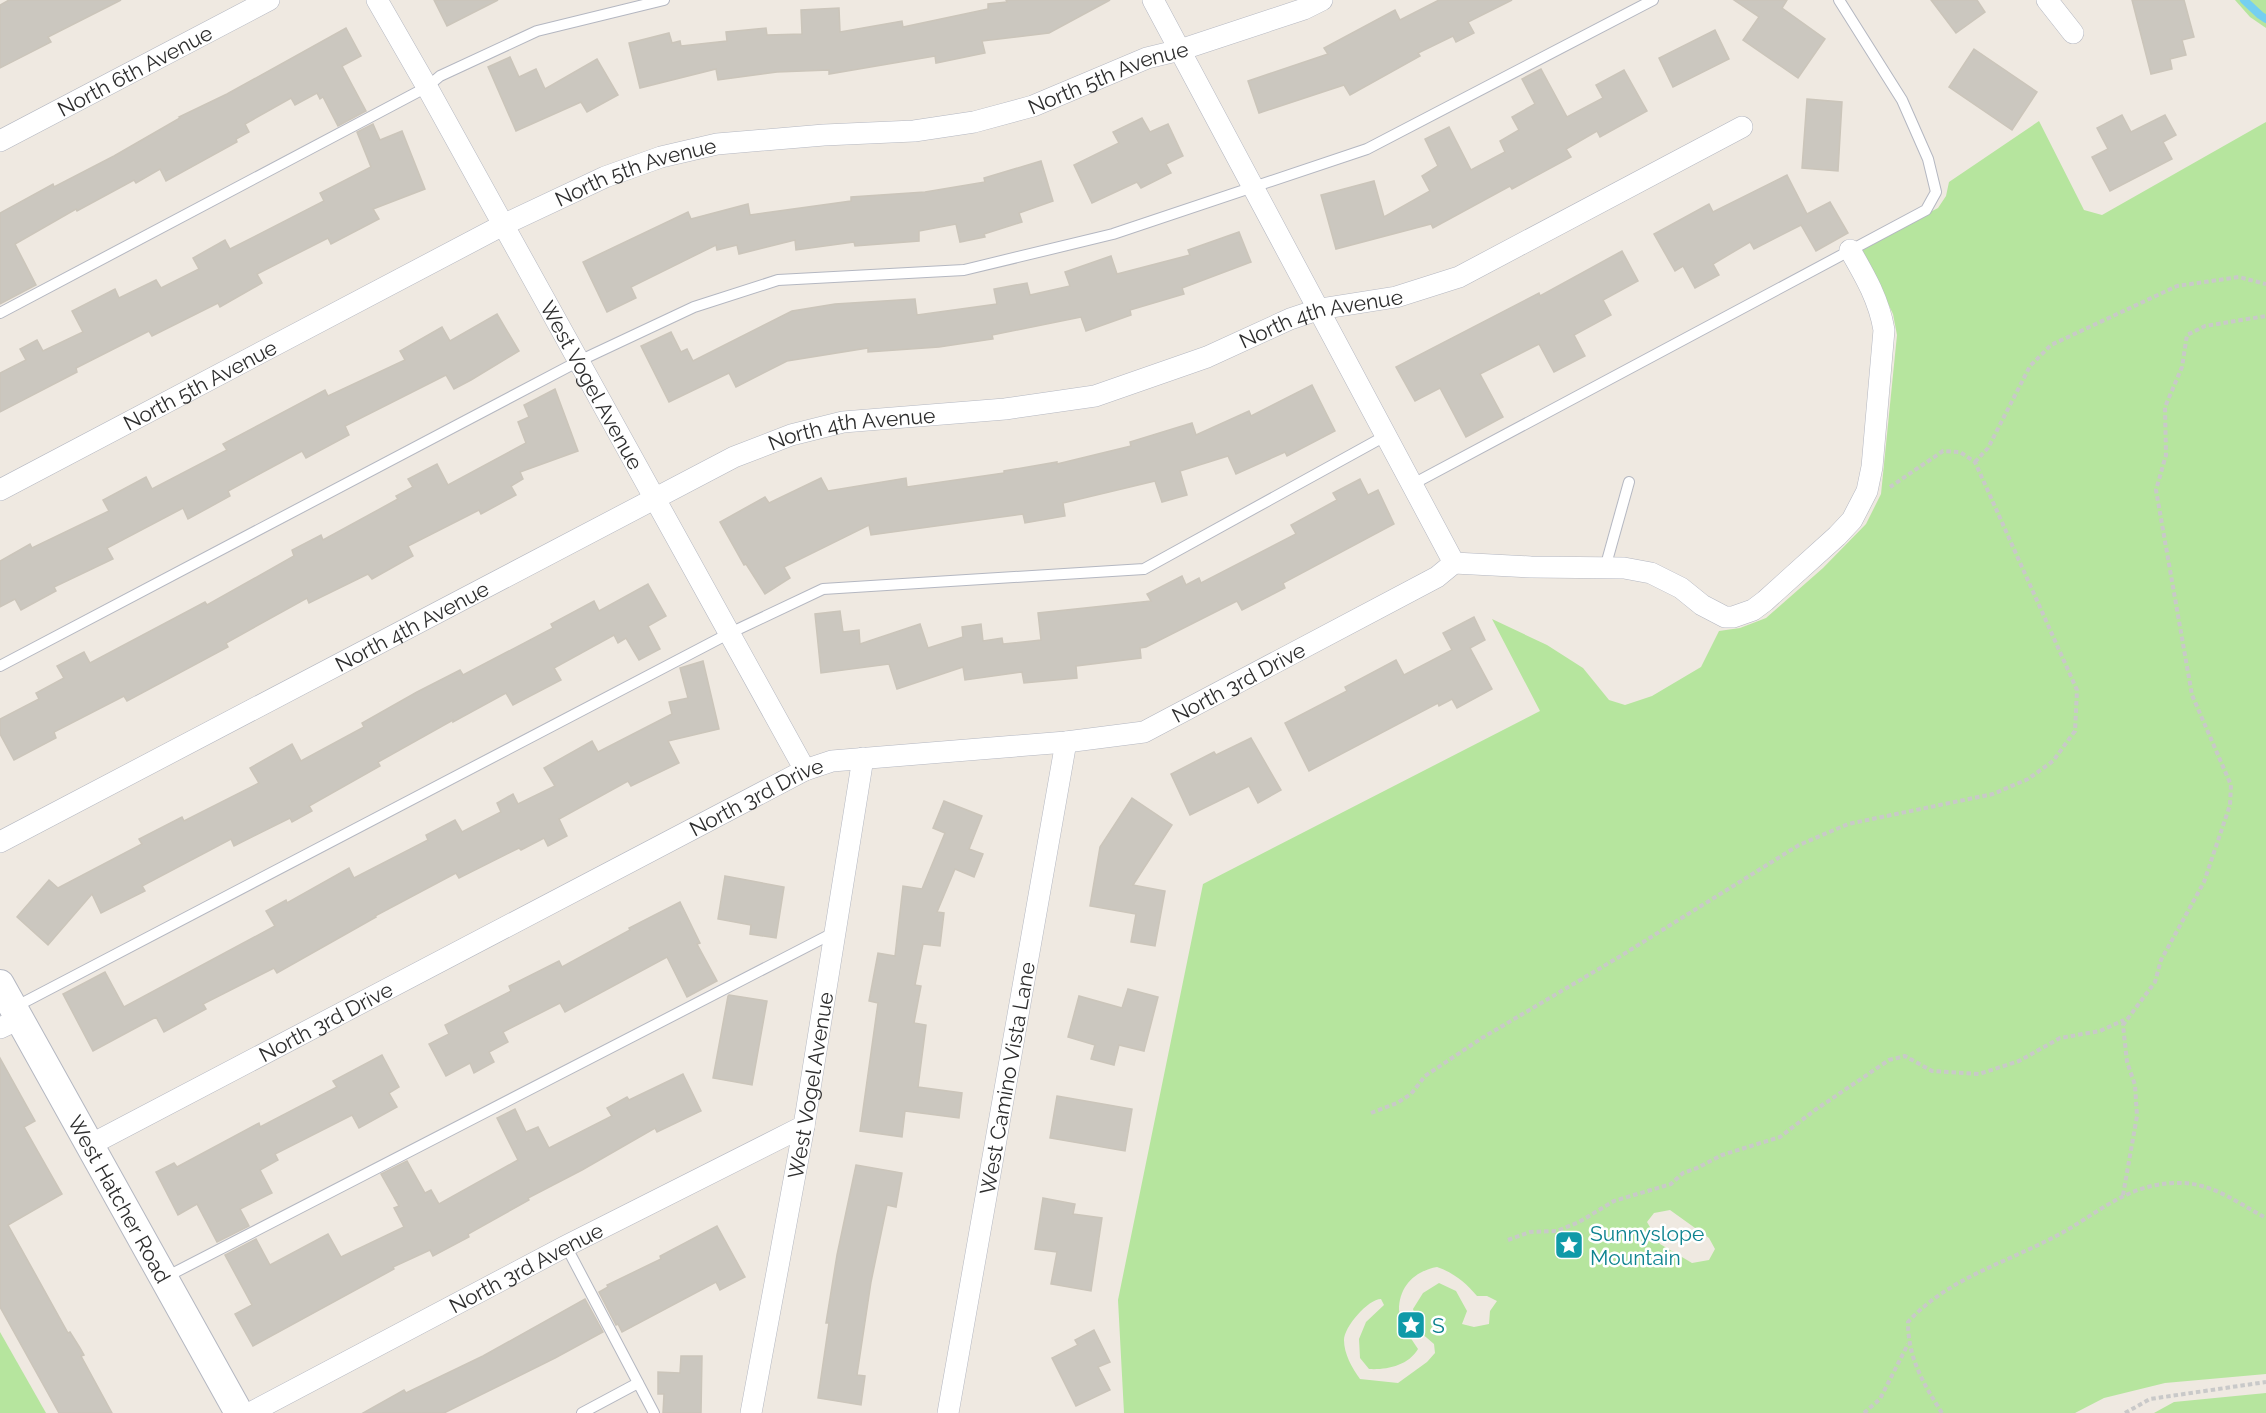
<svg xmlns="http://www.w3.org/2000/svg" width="2266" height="1413" viewBox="0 0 2266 1413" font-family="Raleway,sans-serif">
  <rect width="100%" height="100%" fill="#efe9e1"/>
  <g fill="#b6e59e" fill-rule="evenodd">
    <polygon points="2235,0 2266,0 2266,28 2250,17"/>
    <path d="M2039,121L2084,210L2102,215L2266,122V1374L2165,1383L2104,1398L2075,1413H1124L1118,1300L1203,884L1540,711L1492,619L1547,645L1583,668L1609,700L1625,705L1652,696L1701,667L1719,631L1740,628L1766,618L1823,568L1866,524L1881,494L1897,335L1893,314L1861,248L1938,208L1946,196L1949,182ZM1670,1210L1709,1238L1715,1249L1709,1260L1692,1263L1660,1244L1647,1222L1654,1213ZM1437,1267C1454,1273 1465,1282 1477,1296H1487L1497,1301L1490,1311L1489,1324L1474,1327L1462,1324L1467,1311L1456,1291L1439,1283L1423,1293L1413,1309L1420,1332L1434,1344L1435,1353L1427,1362L1398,1383L1360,1379C1352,1368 1344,1354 1344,1340C1344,1327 1368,1299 1381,1299L1384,1305L1366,1322L1359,1339L1360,1358L1369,1369C1386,1370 1408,1366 1418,1349C1411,1338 1400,1324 1399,1310C1399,1286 1415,1271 1437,1267Z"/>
    <polygon points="0,1332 46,1413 0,1413"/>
    <polygon points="2266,1393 2266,1413 2154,1413 2174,1402"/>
  </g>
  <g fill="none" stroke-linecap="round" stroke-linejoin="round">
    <polyline stroke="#75cff0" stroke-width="8" points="2244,0 2260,15 2266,19"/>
  </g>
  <g fill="#cbc7bf" stroke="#cbc5ba" stroke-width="1.5">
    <polygon points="9,0 121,0 48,37 51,42 0,68 0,5"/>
    <polygon points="434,0 498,0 447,26"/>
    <polygon points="1006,0 1110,0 1049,33 982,41 985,53 936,63 935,56 829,74 829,70 777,72 718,80 716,69 640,88 629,43 669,33 672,43 680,41 681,46 727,41 726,32 766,28 767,35 802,34 801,10 839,8 840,32 902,21 903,27 988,9 988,4 1007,2"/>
    <polygon points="1439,0 1512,0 1468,22 1474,33 1456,42 1453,36 1418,53 1420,56 1350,95 1344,85 1259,113 1248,81 1328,54 1324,48 1395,10 1400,20"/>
    <polygon points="1734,0 1787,0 1782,8 1825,39 1798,78 1743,40 1759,17"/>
    <polygon points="1931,0 1977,0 1985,12 1956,33"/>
    <polygon points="2132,0 2184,0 2194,37 2182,40 2186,55 2170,59 2172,69 2151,74"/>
    <polygon points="346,28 361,56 342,66 366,111 338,126 323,97 320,99 317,93 295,105 291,98 245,124 249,132 236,139 237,142 166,181 160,169 136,183 134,180 77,211 76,209 15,244 36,285 0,304 0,213 53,184 54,187 114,156 180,118 179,117 227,94"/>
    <polygon points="1715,30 1729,59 1673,87 1659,58"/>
    <polygon points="1974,49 2037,92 2012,130 1949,87"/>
    <polygon points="510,57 519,77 536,69 545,89 597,59 618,95 587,112 581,102 516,131 488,67"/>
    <polygon points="1541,69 1567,117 1603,98 1596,85 1624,70 1647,111 1600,137 1597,131 1566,149 1571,157 1512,189 1510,186 1433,228 1431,224 1336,249 1321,195 1374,181 1384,217 1430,191 1422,176 1438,166 1425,139 1449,127 1471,170 1505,152 1500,141 1519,130 1512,117 1535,104 1522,79"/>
    <polygon points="1807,99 1842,102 1838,171 1802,168"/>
    <polygon points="2122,115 2131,132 2165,115 2176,135 2163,142 2172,159 2110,191 2092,157 2108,149 2097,128"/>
    <polygon points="1142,118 1150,132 1168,124 1183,156 1166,164 1171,173 1141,188 1137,182 1092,203 1074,165 1119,143 1113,132"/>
    <polygon points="373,124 380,140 402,131 425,189 373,209 379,219 331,244 328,238 257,274 262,283 220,307 218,303 152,336 149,331 76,368 77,372 0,412 0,373 26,360 20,349 37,340 43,351 83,332 72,311 115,289 119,298 156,280 161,288 199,269 193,258 225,240 230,249 324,201 320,193 371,167 357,132"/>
    <polygon points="1041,161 1053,201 1019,213 1022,222 984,234 985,237 960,242 956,224 919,231 919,241 855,246 854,242 796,250 795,240 739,254 737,245 717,250 716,245 631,287 636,298 607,312 583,262 688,212 691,219 748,204 750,215 851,201 851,197 925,192 985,182 984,178"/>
    <polygon points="1787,175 1807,214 1830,202 1848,233 1816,251 1801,225 1754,249 1750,242 1713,264 1719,275 1695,288 1683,266 1675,271 1654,234 1709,204 1713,212"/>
    <polygon points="1239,232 1251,262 1182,288 1184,294 1130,310 1131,315 1086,331 1081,317 992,335 993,339 939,347 868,352 868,348 787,361 736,387 729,373 669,402 641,346 671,332 681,352 687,349 693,361 792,311 835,304 915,299 917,315 997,304 994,289 1027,283 1030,295 1070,286 1065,272 1111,256 1117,274 1190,255 1188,250"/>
    <polygon points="1622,251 1638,281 1603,300 1611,315 1574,335 1585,356 1554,372 1539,344 1480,374 1503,417 1466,437 1440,388 1415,401 1396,367 1539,293 1540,296"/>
    <polygon points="497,314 519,351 471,380 454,389 446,375 345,426 349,435 306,458 302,451 228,491 230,496 188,519 183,508 107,548 113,559 54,587 56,591 21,610 15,599 0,607 0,561 30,544 32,548 109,511 103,500 146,477 152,489 227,450 223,444 325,390 328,396 405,360 400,351 442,327 450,341"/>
    <polygon points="1312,385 1335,431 1287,456 1285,452 1236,474 1228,456 1180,471 1187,495 1162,502 1155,481 1063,503 1065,516 1025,523 1023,514 871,535 869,525 784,567 790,578 765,594 746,564 744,565 720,522 765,497 769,503 821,478 828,491 906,478 907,487 1004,473 1004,471 1057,462 1057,464 1131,446 1130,442 1192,423 1196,435 1249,411 1251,416"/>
    <polygon points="555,389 578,451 520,472 523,479 511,486 516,495 481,514 479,510 408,546 413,556 372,579 368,574 309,603 307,598 226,643 228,647 127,701 124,696 54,732 56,738 14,760 0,734 0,719 39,699 36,693 64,678 57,666 84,652 90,663 205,602 207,605 294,556 292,550 321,535 323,540 398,499 396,496 413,487 408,479 437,464 448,485 526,443 518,422 529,417 524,405"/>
    <polygon points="1360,479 1368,495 1378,490 1394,524 1283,583 1285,588 1242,610 1237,601 1146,647 1140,648 1141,658 1076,666 1077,678 1024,683 1022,672 965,680 963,667 897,689 889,664 821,673 815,614 840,611 843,632 859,630 860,644 920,624 928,648 963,637 962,627 981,624 983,641 1002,638 1003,644 1041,640 1038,613 1151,601 1147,594 1182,576 1186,585 1199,578 1201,583 1296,534 1291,525 1337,500 1333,493"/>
    <polygon points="648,584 666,616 648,626 660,649 639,660 626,638 618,643 614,635 554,668 561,680 513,705 506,693 453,722 453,720 378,762 380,766 309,806 312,811 292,822 290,818 234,846 231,839 142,886 145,891 101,913 92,894 48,945 17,917 49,880 58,888 142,844 139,839 182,817 184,821 259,783 250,768 292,744 301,761 364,727 362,723 417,692 460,670 463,675 553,628 551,624 594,601 599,611"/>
    <polygon points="1474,617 1485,640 1470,648 1492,689 1457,708 1452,699 1439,706 1438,703 1309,771 1285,723 1347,691 1345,687 1396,660 1404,675 1452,650 1443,633"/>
    <polygon points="703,661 719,729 668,741 679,763 631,786 628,781 559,819 567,836 548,846 544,838 521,850 519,848 459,878 456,873 375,916 376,917 277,973 274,968 203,1004 206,1009 164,1032 156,1017 93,1051 63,994 105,972 124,1007 275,926 266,911 286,900 287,903 349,868 354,878 428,840 426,835 455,820 462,832 501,812 497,803 513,794 518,804 555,786 544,768 592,741 598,752 672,714 669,702 688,698 680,668"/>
    <polygon points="1251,738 1281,790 1258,803 1249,786 1190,815 1171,774 1214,752 1216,755"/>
    <polygon points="1132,798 1172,825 1133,885 1165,891 1155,946 1131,942 1136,914 1090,906 1100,847"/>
    <polygon points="944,801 982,816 969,849 983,854 974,877 955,869 937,912 944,913 940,946 923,944 915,985 921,986 914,1023 926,1025 918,1087 962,1093 959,1118 905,1111 902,1137 860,1131 878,1003 869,1001 878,953 895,956 903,886 922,889 945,833 933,828"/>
    <polygon points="725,876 784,887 776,938 750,934 751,925 718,919"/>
    <polygon points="680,902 700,943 697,944 717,981 687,997 667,957 565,1012 560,1003 503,1032 508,1042 489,1052 494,1062 474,1073 470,1063 446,1076 429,1044 449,1034 445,1025 511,991 509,986 559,961 562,967 630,930 629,928"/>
    <polygon points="1128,989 1158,997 1144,1051 1119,1045 1114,1065 1091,1059 1095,1045 1068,1037 1079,996 1122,1008"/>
    <polygon points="729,995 767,1001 752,1085 713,1078 728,996"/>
    <polygon points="382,1055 399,1087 389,1093 397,1107 359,1128 352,1115 275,1154 278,1160 260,1170 272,1193 240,1209 249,1226 217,1242 197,1204 178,1215 156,1172 174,1163 177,1167 259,1123 260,1127 337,1087 333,1081"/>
    <polygon points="0,1058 35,1121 24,1127 62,1194 8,1225 68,1333 70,1332 80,1348 84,1355 81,1356 112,1413 59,1413 0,1307"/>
    <polygon points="683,1074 701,1111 657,1132 655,1128 582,1170 528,1198 529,1200 468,1234 469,1237 433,1256 430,1250 393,1267 394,1269 253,1346 235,1314 252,1305 225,1255 256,1239 270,1265 328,1234 341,1257 404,1227 394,1208 399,1206 381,1174 407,1161 425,1193 431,1190 439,1204 518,1160 497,1118 515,1109 526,1132 538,1127 549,1148 612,1116 607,1108 627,1097 629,1100"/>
    <polygon points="1057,1096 1132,1109 1125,1151 1050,1138"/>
    <polygon points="856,1165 902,1173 896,1207 887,1205 871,1282 857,1375 865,1376 861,1405 818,1398 829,1323 826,1323 837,1255"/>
    <polygon points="1043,1198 1075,1204 1073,1214 1102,1218 1091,1291 1051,1284 1057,1252 1035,1249"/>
    <polygon points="717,1226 745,1277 720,1290 716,1282 622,1332 618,1324 616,1325 599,1292 608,1287 607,1285 661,1259 660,1256"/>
    <polygon points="585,1299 603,1332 555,1358 444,1413 363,1413 404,1390 406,1393 483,1356"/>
    <polygon points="1094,1330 1110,1362 1098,1367 1110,1390 1076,1406 1052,1358 1078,1345 1075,1340"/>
    <polygon points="681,1356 702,1356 701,1413 663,1413 664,1394 658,1394 658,1372 680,1373"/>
  </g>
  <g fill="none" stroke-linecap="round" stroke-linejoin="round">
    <g stroke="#b4b7c1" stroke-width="12">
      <g id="lane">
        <polyline points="0,313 427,87 440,76 537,31 664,0"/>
        <polyline points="1413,484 1926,210 1936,192 1928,159 1902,100 1839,0"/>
        <polyline points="1605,568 1629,482"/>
        <polyline points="0,666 579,361 694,307 778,280 964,270 1113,234 1367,149 1653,0"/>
        <polyline points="15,1007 728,634 823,589 1144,569 1387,435"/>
        <polyline points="566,1246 654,1413"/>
        <polyline points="164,1278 835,932"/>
        <polyline points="582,1413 638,1383"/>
      </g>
    </g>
    <g stroke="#b4b7c1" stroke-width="22">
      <g id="street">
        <path id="s1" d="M377,0L427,87L805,770"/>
        <polyline points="1153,0 1454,563"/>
        <polyline points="2047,0 2073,33"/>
        <path id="s2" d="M0,141L269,0"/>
        <path id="s3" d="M0,490L503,225L605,177L661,157L717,144L824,135L914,131L974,122L1033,106L1147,58L1180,50L1304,9L1322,0"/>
        <path d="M1454,563L1531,567L1624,568L1651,573L1681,588L1702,605L1725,617H1733L1753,610L1765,601L1837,536L1852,520L1867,491L1872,467L1884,330C1879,300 1865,276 1850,250"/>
        <path id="s4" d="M0,842L734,457L791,435L843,422L1005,409L1095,396L1207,357L1290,319L1320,309L1396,297L1459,277L1742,127"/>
        <polyline points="0,1028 19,1019"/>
        <path id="s5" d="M90,1145L805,770L832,761L1066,742L1144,732L1437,577L1454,563"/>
        <path id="s6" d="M250,1413L566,1246L804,1126"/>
        <path id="s7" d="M751,1413L804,1126L863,758"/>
        <path id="s8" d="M948,1413L1066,742"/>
      </g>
    </g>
    <g stroke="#b4b7c1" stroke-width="30">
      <g id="secondary">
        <path id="s9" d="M0,984L239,1413"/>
      </g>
    </g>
    <g stroke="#c9c9c9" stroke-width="4" stroke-dasharray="4.5 3" stroke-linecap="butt">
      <polyline points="1975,462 1988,448 2030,366 2051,345 2177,286 2239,277 2266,284"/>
      <polyline points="1371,1113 1397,1103 1411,1094 1425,1076 1482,1038 1619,957 1799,845 1848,824 1993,794 2028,779 2053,761 2075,731 2077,690 1975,462 1960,452 1943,451 1890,487"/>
      <polyline points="2123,1195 2137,1116 2135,1085 2127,1062 2123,1025 2155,982 2161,960 2204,882 2230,805 2231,785 2192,695 2156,490 2166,455 2165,407 2182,367 2187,335 2205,326 2266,316"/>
      <polyline points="1508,1240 1530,1232 1557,1231 1579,1222 1614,1201 1671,1184 1683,1173 1697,1168 1722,1155 1780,1137 1815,1110 1889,1060 1905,1056 1932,1071 1979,1074 2019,1061 2060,1038 2100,1031 2124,1020"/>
      <polyline points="1864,1413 1880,1399 1908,1344"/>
      <path d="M1942,1413C1923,1383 1908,1358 1908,1322C1948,1278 2006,1263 2058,1235C2099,1213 2128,1183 2178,1183C2211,1182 2238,1203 2266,1218"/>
      <polyline points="2125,1413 2150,1399 2266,1382"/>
    </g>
    <use href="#lane" stroke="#fff" stroke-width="10"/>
    <use href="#street" stroke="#fff" stroke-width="21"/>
    <use href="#secondary" stroke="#fff" stroke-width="28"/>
  </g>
  <defs>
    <g id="sight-square" transform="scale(1.5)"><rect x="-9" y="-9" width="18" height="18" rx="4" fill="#0f9aa8" stroke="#fff"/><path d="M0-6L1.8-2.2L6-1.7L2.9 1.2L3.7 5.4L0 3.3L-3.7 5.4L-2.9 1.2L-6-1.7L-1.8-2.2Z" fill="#fff"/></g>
  </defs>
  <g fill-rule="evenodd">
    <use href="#sight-square" x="1569" y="1245"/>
    <use href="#sight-square" x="1411" y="1325"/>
  </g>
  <g text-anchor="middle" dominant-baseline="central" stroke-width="5" stroke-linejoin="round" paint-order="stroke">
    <g font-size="21" fill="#2e2e2e" stroke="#fff">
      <text stroke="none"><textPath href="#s2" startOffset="152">North 6th Avenue</textPath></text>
      <text stroke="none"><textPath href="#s3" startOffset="1198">North 5th Avenue</textPath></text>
      <text stroke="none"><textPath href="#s3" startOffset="712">North 5th Avenue</textPath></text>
      <text stroke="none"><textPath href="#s4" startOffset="1437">North 4th Avenue</textPath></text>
      <text stroke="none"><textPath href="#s3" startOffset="226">North 5th Avenue</textPath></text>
      <text stroke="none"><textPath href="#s1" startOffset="441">West Vogel Avenue</textPath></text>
      <text stroke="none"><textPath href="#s4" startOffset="951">North 4th Avenue</textPath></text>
      <text stroke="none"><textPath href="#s4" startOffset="465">North 4th Avenue</textPath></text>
      <text stroke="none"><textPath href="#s5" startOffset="1256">North 3rd Drive</textPath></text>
      <text stroke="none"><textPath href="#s5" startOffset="752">North 3rd Drive</textPath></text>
      <text stroke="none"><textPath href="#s5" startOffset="266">North 3rd Drive</textPath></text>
      <text stroke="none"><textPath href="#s8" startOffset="340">West Camino Vista Lane</textPath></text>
      <text stroke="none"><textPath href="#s7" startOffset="333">West Vogel Avenue</textPath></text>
      <text stroke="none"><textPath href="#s9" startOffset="246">West Hatcher Road</textPath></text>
      <text stroke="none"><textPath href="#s6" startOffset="312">North 3rd Avenue</textPath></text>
    </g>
    <g font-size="21" fill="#0d838f" stroke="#fff" text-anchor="start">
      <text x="1590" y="1233">Sunnyslope<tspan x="1590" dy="24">Mountain</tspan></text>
      <text x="1432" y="1325">S</text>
    </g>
  </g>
</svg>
